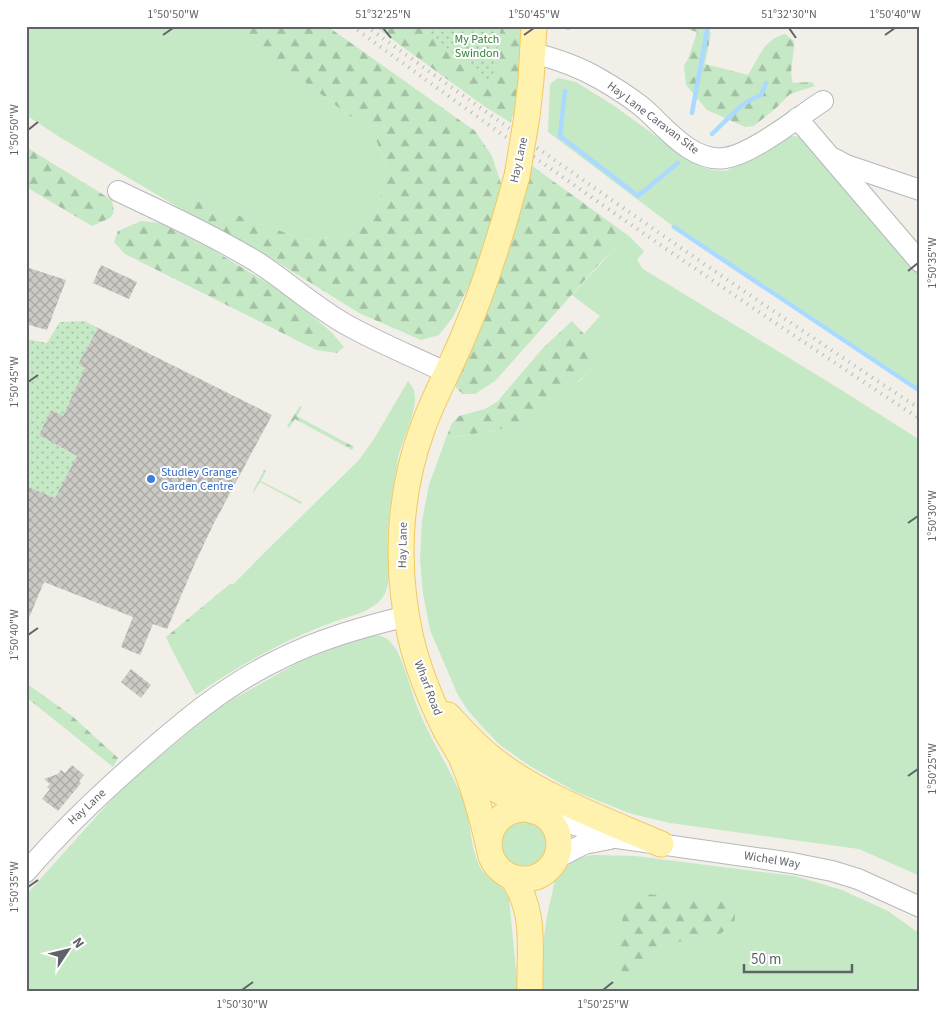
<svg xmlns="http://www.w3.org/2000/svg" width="946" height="1017" viewBox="0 0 946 1017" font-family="'Source Sans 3',sans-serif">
  <defs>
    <pattern id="forest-firs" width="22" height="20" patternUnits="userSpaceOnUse" patternTransform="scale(1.25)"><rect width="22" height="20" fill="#c5e8c5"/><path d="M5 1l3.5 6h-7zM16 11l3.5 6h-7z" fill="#a3c0a4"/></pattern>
    <pattern id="garden-dots" width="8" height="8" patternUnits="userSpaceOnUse" patternTransform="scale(1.25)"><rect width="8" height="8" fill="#c5e8c5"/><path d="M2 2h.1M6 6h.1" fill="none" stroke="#a3c0a4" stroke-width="1.8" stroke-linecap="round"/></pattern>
    <pattern id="building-cross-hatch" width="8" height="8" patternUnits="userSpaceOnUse" patternTransform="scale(1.25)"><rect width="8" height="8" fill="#cccac5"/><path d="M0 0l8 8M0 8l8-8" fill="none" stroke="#a9a8a4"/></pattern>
  </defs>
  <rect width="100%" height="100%" fill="#f1efe8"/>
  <g fill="#c5e8c5">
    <polygon points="26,26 230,26 374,134 387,168 377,211 351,235 305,240 194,199 191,206 193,216 61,138 26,115"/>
    <polygon points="558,78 576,82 613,105 696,165 712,170 726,171 749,159 778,138 791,136 803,137 920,272 920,391 674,227 548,132 550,84"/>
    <polygon points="629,236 644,251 637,260 643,269 835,386 920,440 920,876 859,849 670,823 632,814 576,792 530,766 500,745 478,722 466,708 457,693 430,630 423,594 420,559 422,521 429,485 446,438 494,431 581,380 599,360 584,334 600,316 572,295 616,247"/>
    <path d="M408,381C412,386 415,390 415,398C416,412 401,443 398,459C394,483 389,507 388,531C386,548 393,575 386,591C379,610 353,615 336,621C286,639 239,665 196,695L171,648L262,555L359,460L374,439Z"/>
    <path d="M370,635C381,635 387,637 393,645C404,659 411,692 418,709C431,741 451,770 464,802C471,822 470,846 479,865C486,880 501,881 509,898L518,991H26V895L113,798L147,767L210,715L230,701L299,662L345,644Z"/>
    <circle cx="524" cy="843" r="23"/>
    <path d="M593,855L635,856L795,876L842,890L888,911L920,934V991H541C542,957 543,927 552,894C553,887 555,879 559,872C567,861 580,857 593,855Z"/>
  </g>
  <g fill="url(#forest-firs)">
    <polygon points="230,26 327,26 475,131 492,156 502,187 472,280 453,317 439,335 421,340 359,313 274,260 193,216 191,206 194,199 305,240 351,235 377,211 387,168 374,134"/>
    <polygon points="374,26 419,26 492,82 501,26 523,26 516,112 512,117 511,123 484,106"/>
    <path d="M676,26H704V28L711,33L705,64L748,75C758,59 765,38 785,34L794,41C795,55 788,70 793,83L812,82L815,86L790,94L776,108L754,126L745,127L707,110L686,85L684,65L688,59L697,32Z"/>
    <polygon points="26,147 112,200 114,212 110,218 92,226 26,187"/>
    <polygon points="528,163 629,236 616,247 599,264 495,381 475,394 463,394 457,389 455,383"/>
    <polygon points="141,221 160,223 211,249 288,295 331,332 344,347 337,353 316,350 125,254 114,242 118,231"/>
    <path d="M572,321L584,334L600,360C572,390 532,422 492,431C477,434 462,435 446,438L452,423L459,416L485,409L497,402L543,348Z"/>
    <polygon points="300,406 302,407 297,416 354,447 352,450 295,419 289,428 287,426"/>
    <polygon points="264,470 266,471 261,481 302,502 301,504 260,482 254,492 253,491"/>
    <polygon points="230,584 234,584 171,648 166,637"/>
    <polygon points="26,683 72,716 118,758 113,767 26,697"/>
    <path d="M634,894H646L729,902C735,909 736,915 734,924L713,939L674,942L664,948L634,974L629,975L617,968L615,959L625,906Z"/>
  </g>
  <g fill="url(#garden-dots)">
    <polygon points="419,26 501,26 492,83"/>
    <polygon points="85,321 98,328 78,364 85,368 63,416 51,411 39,435 77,456 57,499 26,486 26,339 47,343 60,322"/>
  </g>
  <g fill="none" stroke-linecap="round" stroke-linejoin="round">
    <g stroke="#aadaff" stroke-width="4.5">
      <polyline points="568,28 568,26"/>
      <polyline points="565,91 560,136 638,196 678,163"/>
      <polyline points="692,113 708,26"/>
      <path d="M712,134C727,120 741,102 761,95L766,83"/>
      <polyline points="674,227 920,391"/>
    </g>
  </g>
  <g fill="url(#building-cross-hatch)">
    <polygon points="101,265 137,282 129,299 93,283"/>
    <polygon points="26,267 66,280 47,330 26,324"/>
    <polygon points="98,328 272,415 213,525 195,563 167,629 153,624 140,655 121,647 133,617 44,582 26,625 26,486 55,498 77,456 39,435 51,410 63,416 85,368 78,364"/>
    <polygon points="131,669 151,685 141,698 121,682"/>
    <polygon points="72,765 84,775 79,781 81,783 58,811 42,799 50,789 47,787 50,784 44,779 58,774 61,770 65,773"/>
  </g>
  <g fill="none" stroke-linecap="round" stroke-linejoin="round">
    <g stroke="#b5b8bc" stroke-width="22">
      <g id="minor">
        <path d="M533,53C557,59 578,66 600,79C614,87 628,96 641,106C664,125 691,163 725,158C753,154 798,117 823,101"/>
        <polyline points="797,118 920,262"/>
        <polyline points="835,159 846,165 920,190"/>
        <path d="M118,191C164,213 212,235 257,262C288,282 315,307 347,325C379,343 414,357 447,373"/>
        <polyline points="542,815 617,838 792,863 832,871 858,879 920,907"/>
        <polyline points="555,859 584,844 610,839"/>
        <path d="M26,872C61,831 99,795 139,760C182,722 226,685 278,660C319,639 363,627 407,616"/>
      </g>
    </g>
    <g stroke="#f2c960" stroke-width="27">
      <g id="major">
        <polyline points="527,116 531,80 534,26"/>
        <path d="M448,715C463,731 477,747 494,760C539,796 608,821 661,844"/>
        <polyline points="465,762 490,786 533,811"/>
        <circle cx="524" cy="844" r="35"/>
        <path d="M489,847C482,817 474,786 461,757C456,748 451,740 446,731C431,701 419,672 411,639C395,569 398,494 423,427C435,394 453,363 466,330C487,281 503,228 517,176"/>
        <path d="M512,877C537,913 529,949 530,991"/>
      </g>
    </g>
    <use href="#minor" stroke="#fff" stroke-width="20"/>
    <use href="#major" stroke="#fff2af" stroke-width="25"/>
    <g stroke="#b6b7b8" stroke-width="4" stroke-dasharray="1 6" stroke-linecap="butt">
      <path d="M352,26C537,162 728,293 920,419"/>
      <path d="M366,26C548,157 732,285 920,409"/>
    </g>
    <g stroke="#f2c960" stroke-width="27" stroke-linecap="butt">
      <polyline id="major-bridge" points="517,176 527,116"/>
    </g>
    <use href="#major-bridge" stroke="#fff2af" stroke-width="25"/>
  </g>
  <path fill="none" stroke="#5f6368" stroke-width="2" d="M383,28L391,38M789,28L796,38M163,35L173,28M524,35L534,28M885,35L895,28M28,130L38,122M908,271L918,263M28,382L38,375M908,523L918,516M28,635L38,628M908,776L918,769M28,887L38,880M242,990L253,982M603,990L613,982"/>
  <circle fill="#3f7fe0" stroke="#fff" stroke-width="2" cx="151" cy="479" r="5"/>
  <g text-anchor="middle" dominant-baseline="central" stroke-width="4" stroke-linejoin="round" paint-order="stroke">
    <g font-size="12" fill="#348238" stroke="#fff">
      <text x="477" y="39">My Patch<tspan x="477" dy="14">Swindon</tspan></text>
    </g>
    <g font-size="12" fill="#5f6368" stroke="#fff">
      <text transform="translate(653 118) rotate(37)">Hay Lane Caravan Site</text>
      <text transform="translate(519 160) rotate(-78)">Hay Lane</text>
      <text transform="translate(403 545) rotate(-89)">Hay Lane</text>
      <text transform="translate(428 688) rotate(69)">Wharf Road</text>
      <text transform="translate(87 807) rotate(-43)">Hay Lane</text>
      <text transform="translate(772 860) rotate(9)">Wichel Way</text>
    </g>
    <g font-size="12" fill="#366cbe" stroke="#fff" text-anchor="start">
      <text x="161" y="472">Studley Grange<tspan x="161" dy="14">Garden Centre</tspan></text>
    </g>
  </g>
  <rect width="946" height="1017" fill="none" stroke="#ffffff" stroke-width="55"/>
  <g transform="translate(68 950) rotate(55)" stroke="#ffffff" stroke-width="4" paint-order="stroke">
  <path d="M0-4L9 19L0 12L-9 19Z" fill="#5f6368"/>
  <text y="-8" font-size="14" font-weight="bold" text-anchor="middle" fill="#5f6368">N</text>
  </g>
  <path d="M744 964v8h108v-8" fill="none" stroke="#5f6368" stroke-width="2.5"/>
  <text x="751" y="964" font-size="15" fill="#5f6368" stroke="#ffffff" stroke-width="4" paint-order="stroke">50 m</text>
  <rect x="28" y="28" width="890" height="962" fill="none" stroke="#5f6368" stroke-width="2"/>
  <g font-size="12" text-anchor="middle" fill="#5f6368">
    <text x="173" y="18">1°50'50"W</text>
    <text x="383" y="18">51°32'25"N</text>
    <text x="534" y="18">1°50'45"W</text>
    <text x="789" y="18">51°32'30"N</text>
    <text x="895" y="18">1°50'40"W</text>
    <text transform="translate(14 130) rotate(-90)" y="4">1°50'50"W</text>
    <text transform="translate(932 263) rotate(-90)" y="4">1°50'35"W</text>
    <text transform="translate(14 382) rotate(-90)" y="4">1°50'45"W</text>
    <text transform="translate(932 516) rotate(-90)" y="4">1°50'30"W</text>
    <text transform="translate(14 635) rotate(-90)" y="4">1°50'40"W</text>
    <text transform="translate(932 769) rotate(-90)" y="4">1°50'25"W</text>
    <text transform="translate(14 887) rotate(-90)" y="4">1°50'35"W</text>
    <text x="242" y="1008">1°50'30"W</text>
    <text x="603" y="1008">1°50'25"W</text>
  </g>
</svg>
